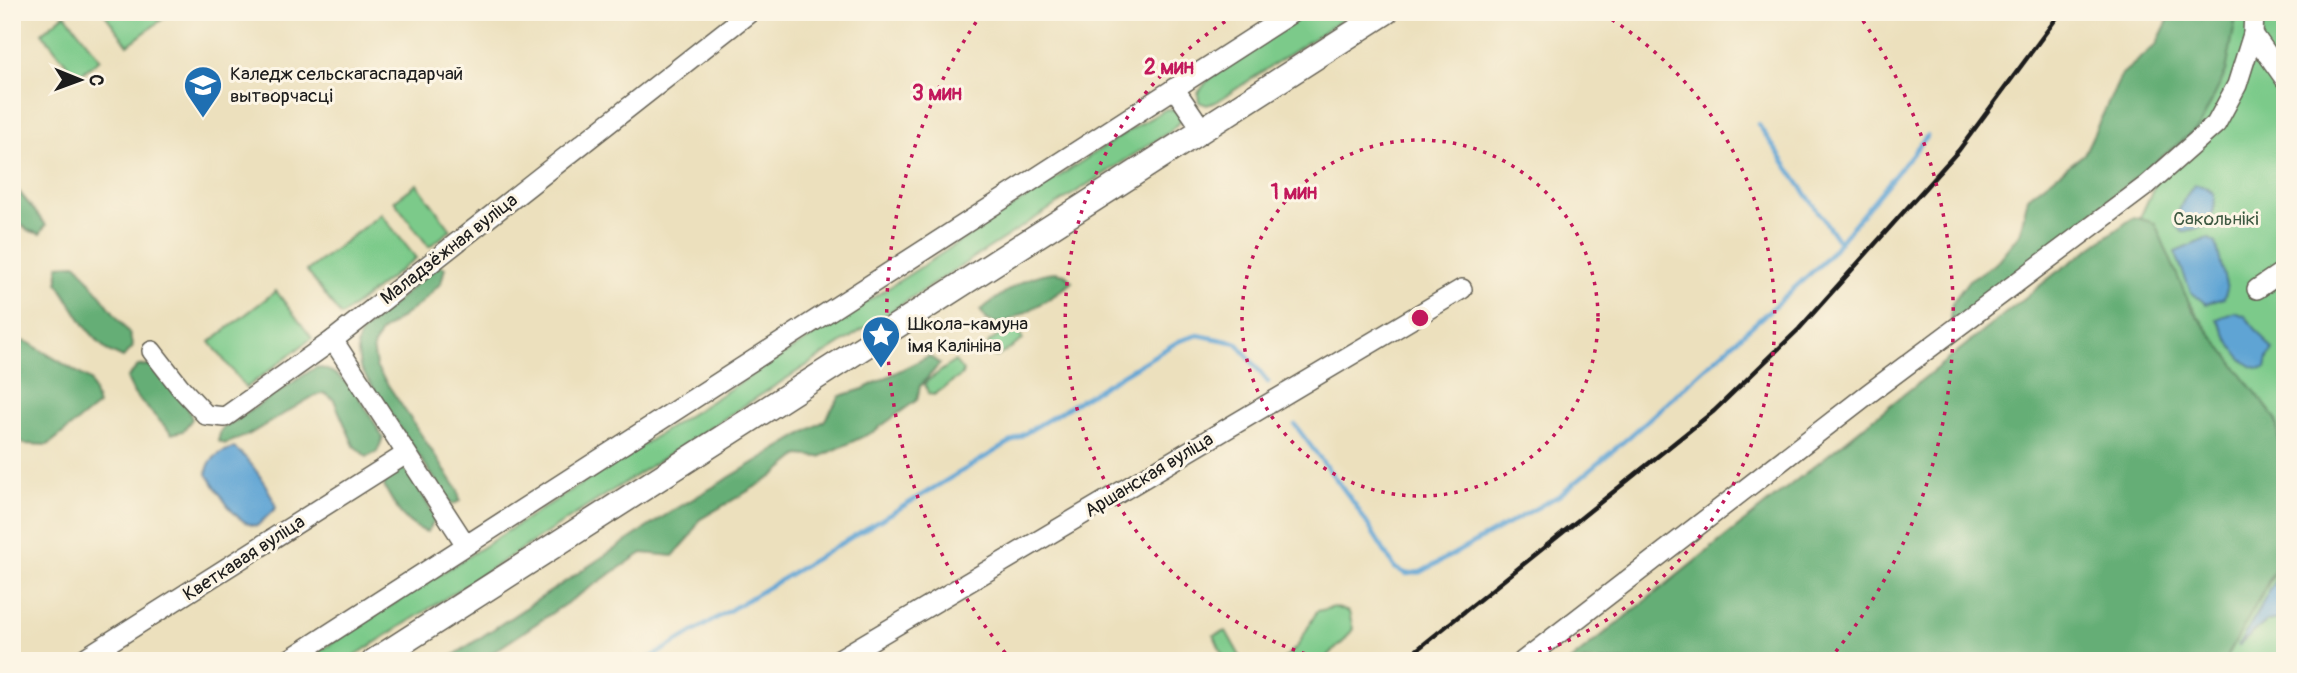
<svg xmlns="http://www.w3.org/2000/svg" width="2297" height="673" viewBox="0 0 2297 673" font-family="Pangolin,sans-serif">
  <rect width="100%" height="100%" fill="#fcf5e5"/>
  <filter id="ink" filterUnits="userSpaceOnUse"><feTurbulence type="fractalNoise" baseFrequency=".0143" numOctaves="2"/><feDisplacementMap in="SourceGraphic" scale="14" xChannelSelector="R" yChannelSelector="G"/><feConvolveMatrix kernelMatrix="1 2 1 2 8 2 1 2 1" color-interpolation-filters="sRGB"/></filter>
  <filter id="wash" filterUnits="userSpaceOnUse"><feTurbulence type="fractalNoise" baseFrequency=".00686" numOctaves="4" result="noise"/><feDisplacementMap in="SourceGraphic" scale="28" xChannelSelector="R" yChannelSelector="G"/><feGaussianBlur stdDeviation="1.57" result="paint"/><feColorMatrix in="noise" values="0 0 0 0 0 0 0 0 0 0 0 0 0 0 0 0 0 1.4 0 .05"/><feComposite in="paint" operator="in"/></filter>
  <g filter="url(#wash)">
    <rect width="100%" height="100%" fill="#ece0bd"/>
    <g fill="#7cca8a" stroke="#4c7353" stroke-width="2">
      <polygon points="103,12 172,12 128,45"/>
      <path d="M1310,12H1354L1216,102L1207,105L1199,102L1198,93C1221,58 1274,34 1310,12Z"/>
      <polygon points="2235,12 2268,12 2285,36 2285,449 2283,443 2137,224"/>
      <polygon points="65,14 100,59 77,77 42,33"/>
      <polygon points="1166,109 1175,110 1182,114 1183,119 1169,132 452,594 346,661 304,661 921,267 1122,135"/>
      <polygon points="417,184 451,230 429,247 394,201"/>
      <polygon points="381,214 416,258 341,316 307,271"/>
      <polygon points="276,291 312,338 246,388 210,342"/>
      <polygon points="1014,327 1017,327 1023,340 997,357 993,356 988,346 989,342"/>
      <polygon points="955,361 963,371 962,375 934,395 929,394 925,385 927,381"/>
      <polygon points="2285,556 2285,661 2223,661"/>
      <polygon points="1334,607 1349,612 1353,629 1344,641 1322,661 1281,661 1297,647 1317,611"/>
      <polygon points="1226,631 1241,658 1244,661 1225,661 1214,635"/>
    </g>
    <g fill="#65ae76" stroke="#406549" stroke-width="2">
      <polygon points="2172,12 2237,12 2226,72 2199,127 1960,319 1950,319 1952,303 1969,280 1995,264 2020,233 2028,197 2084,154 2122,74 2156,45"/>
      <polygon points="12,183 46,225 40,234 27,230 12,214"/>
      <polygon points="2134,217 2155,223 2191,308 2276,419 2285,486 2285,551 2225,661 1570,661 2057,272"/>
      <polygon points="77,264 129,333 133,347 123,358 106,350 87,329 58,283 58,265"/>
      <polygon points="438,264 445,268 441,283 420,304 381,332 373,347 376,367 458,490 460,501 452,505 360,368 357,345 361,333"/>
      <path d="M1055,272L1065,274L1072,282C1060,293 1014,322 998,323C994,323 991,321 987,320L980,310C1004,294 1025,274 1055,272Z"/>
      <polygon points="12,338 29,343 90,380 98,405 48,445 24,444 12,434"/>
      <polygon points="929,356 940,364 920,386 917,400 873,432 820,457 799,455 772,477 699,520 691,536 673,556 642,553 480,661 445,661 666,515 824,421 840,396 863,389"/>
      <polygon points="152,365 188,408 192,419 183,431 172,434 134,394 127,378 138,366"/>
      <path d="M316,367C349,371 368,411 383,438L377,452L367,457L354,446L334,400L324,393L314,396L248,435L225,444L218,441L221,430Z"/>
      <path d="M398,465L410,474L436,518L427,532C404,525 395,506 384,486L389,470Z"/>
    </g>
    <g fill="#5fa4d4" stroke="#3e6078" stroke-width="2">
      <path d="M2195,185C2222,187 2216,208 2208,226L2182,232L2176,226C2178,209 2183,198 2195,185Z"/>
      <polygon points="2208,238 2216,243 2227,289 2224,298 2206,304 2191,292 2175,252"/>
      <path d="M2235,312L2245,316L2273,350L2268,358L2266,368C2241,373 2228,337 2217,319Z"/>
      <path d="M234,448C250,458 271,490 276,508L257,526C234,524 219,491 207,474C207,459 221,451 234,448Z"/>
      <polygon points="2280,573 2285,578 2285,618 2267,621 2238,646"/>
    </g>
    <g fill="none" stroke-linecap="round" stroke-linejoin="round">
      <g stroke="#5fa4d4" stroke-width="4.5">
        <polyline points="1758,124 1840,243"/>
        <polyline points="1295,425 1356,506 1395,568 1407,574 1421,572 1560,495 1629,437 1823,262 1927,136"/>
        <polyline points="645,661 1179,341 1198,335 1237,343 1268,382"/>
      </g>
    </g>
  </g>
  <g filter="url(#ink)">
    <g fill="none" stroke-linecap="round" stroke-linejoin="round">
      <g stroke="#656154" stroke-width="22">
        <g id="minor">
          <polyline points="2253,34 2285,79"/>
          <polyline points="1174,88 1202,129"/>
          <polyline points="2257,289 2285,270"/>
          <polyline points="333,340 466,545"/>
          <polyline points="152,351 180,387 206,415 225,417 333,340 750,12"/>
          <polyline points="80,661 406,454"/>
          <polyline points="287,661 1293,12"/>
          <polyline points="836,661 1462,289"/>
          <polyline points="1523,661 1868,394 2147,185 2216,124 2237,85 2253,34 2254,12"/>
        </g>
      </g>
      <g stroke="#656154" stroke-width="27">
        <polyline id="major" points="374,661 1386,12"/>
      </g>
      <use href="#minor" stroke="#fff" stroke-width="19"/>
      <use href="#major" stroke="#fff" stroke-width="24"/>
      <polyline stroke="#1c1c1c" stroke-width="4.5" points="1403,661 1714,411 1799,329 1959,150 2061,12"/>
    </g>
  </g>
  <g fill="none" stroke="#c2185b" stroke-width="3.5" stroke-dasharray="3.5 7">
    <circle cx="1420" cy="318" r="178"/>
    <path d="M1325 660A355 355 0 0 1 1237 14M1603 14A355 355 0 0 1 1515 660"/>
    <path d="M1012 661A533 533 0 0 1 983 12M1857 12A533 533 0 0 1 1828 661"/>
  </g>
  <defs>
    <g id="university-pin" transform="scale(2.0125)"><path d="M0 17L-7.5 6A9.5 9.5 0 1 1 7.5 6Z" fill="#1f6fb2" stroke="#fcf5e5"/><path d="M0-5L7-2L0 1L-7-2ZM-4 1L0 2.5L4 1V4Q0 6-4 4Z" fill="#fff"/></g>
    <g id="sight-pin" transform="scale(2.0125)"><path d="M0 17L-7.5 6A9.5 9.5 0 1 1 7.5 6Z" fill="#1f6fb2" stroke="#fcf5e5"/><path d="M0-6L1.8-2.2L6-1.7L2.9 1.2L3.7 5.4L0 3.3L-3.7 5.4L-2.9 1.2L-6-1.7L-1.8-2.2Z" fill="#fff"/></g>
  </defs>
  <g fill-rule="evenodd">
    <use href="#university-pin" x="203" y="85"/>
    <use href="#sight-pin" x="881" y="335"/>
  </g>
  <g text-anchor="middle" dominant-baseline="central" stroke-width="6" stroke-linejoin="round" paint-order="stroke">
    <g font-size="19" fill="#1c1c1c" stroke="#fcf5e5" text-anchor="start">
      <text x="230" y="74">Каледж сельскагаспадарчай<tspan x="230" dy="22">вытворчасці</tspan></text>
      <text x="908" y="324">Школа-камуна<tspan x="908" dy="22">імя Калініна</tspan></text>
    </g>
    <g font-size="19" fill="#3e5942" stroke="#fcf5e5">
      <text x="2216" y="219">Сакольнікі</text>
    </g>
    <g font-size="19" fill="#1c1c1c" stroke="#fcf5e5">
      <text transform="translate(449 249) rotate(-38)">Маладзёжная вуліца</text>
      <text transform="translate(1149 475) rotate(-31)">Аршанская вуліца</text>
      <text transform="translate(244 558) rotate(-33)">Кветкавая вуліца</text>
    </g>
  </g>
  <circle cx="1420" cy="318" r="10" fill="#c2185b" stroke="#fcf5e5" stroke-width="3.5"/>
  <g font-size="21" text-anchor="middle" font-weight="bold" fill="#c2185b" stroke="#fcf5e5" stroke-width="6" stroke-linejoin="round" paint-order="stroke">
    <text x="1169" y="74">2 мин</text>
    <text x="937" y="100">3 мин</text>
    <text x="1294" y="199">1 мин</text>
  </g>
  <rect width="2297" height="673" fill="none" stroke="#fcf5e5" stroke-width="42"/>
  <g transform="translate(80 80) rotate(91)" stroke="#fcf5e5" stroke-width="5" paint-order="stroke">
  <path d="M0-5L12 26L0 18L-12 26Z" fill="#1c1c1c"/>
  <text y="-10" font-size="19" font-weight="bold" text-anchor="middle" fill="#1c1c1c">С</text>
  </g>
</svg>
